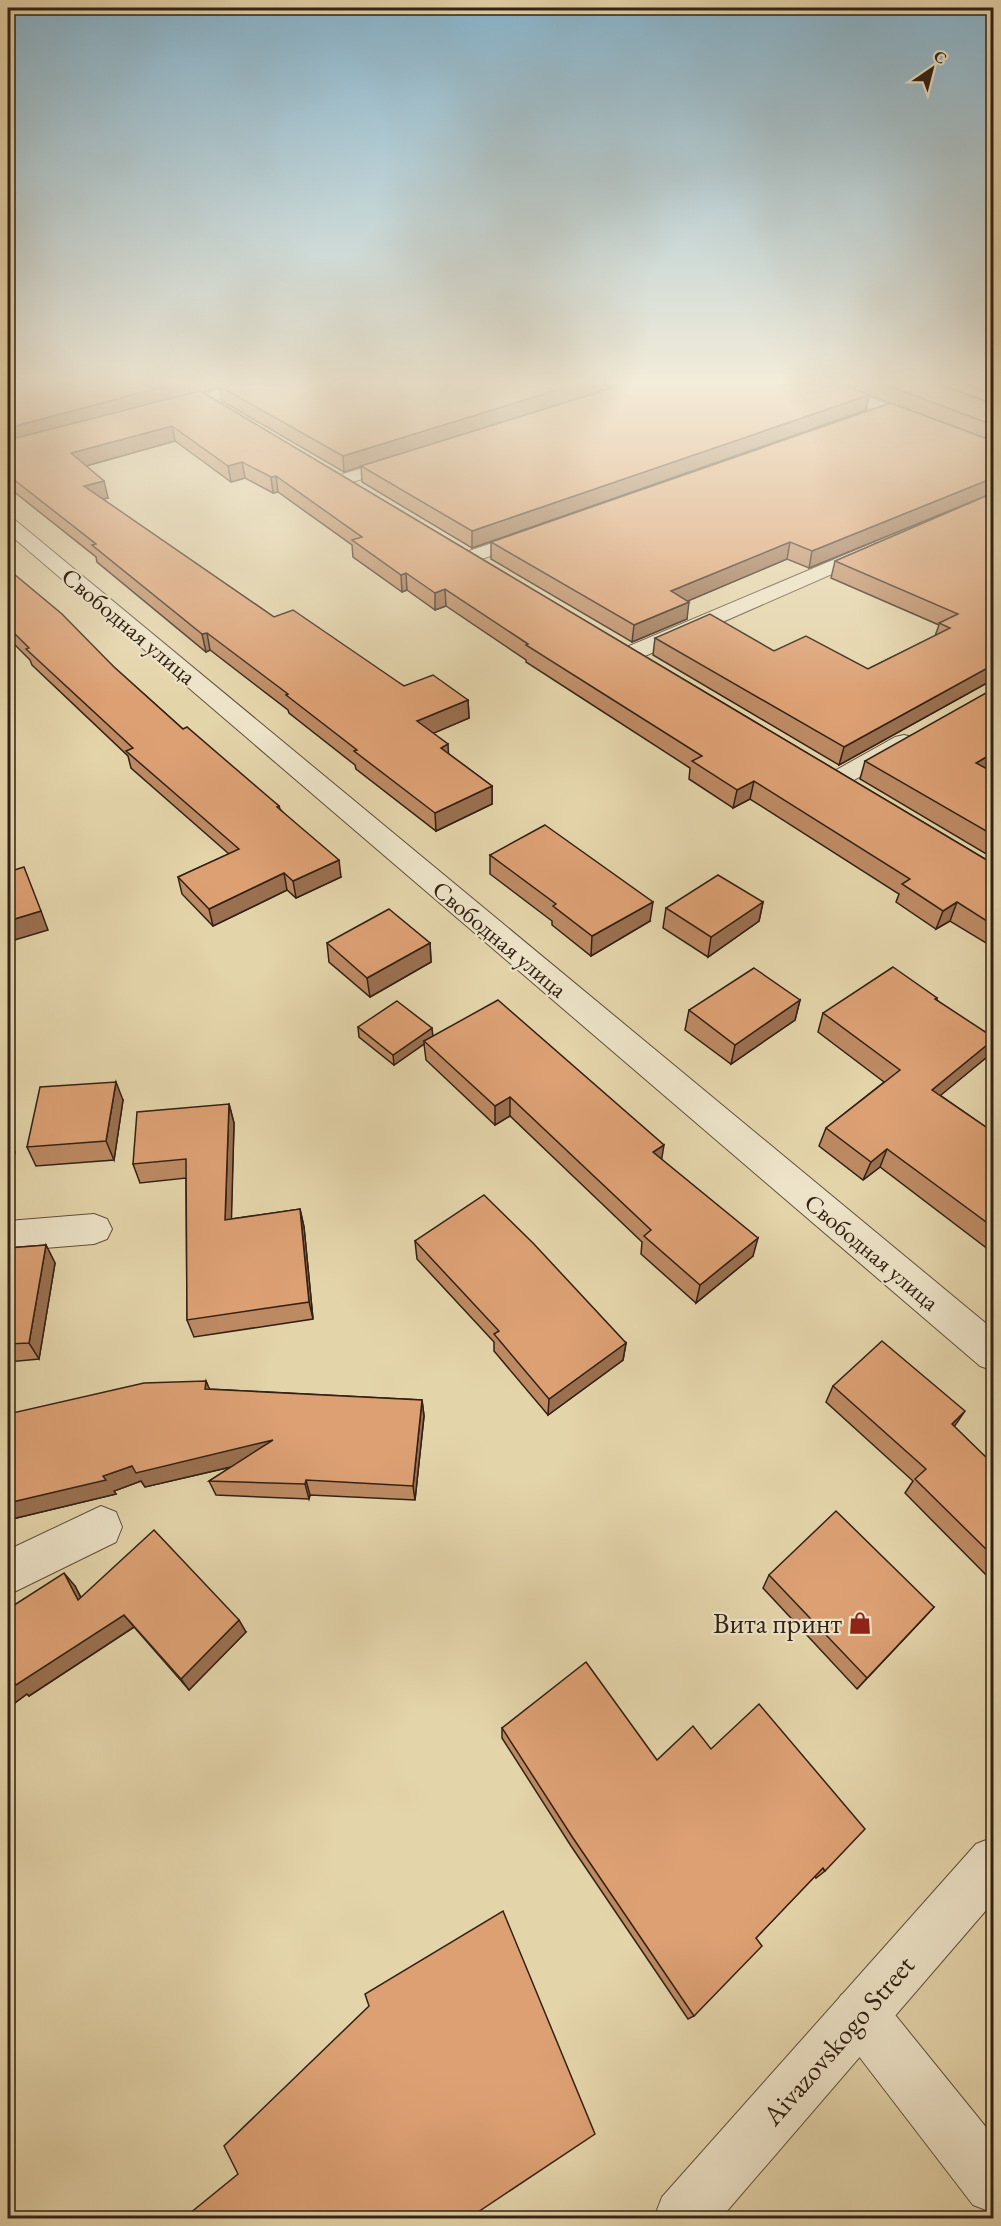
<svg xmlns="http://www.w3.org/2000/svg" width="1001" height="2226" viewBox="0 0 1001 2226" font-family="'EB Garamond',serif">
  <rect width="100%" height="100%" fill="#e4d4aa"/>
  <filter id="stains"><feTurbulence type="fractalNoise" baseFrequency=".00333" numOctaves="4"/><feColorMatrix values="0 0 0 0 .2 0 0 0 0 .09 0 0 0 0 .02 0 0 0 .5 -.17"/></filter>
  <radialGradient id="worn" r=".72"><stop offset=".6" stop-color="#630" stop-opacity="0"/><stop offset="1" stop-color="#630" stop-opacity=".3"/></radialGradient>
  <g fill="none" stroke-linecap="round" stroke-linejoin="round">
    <g stroke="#5f4e3a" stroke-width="2">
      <polygon id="service" points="945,385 962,385 994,396 994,403"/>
    </g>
    <g stroke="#5f4e3a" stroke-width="2">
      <g id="minor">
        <polygon points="814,385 837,385 994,445 994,456 816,388"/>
        <polygon points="404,456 410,457 413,461 410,465 342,485 336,484 333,480 336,476"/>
        <polygon points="8,518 15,520 994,1330 994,1371 980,1366 8,533"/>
        <polygon points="534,529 541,531 544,535 541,539 470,563 463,561 460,557 463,553"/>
        <polygon points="873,543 880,545 883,549 880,553 638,659 630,661 622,659 619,654 622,649"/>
        <polygon points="904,735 913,737 916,742 913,747 847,784 838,787 829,784 825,779 829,774 895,737"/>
        <polygon points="94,1214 107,1219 112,1229 107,1239 94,1244 8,1251 8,1221"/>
        <polygon points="101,1506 116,1512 122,1527 116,1542 8,1595 8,1550"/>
        <polygon points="860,1987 879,1995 994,2137 994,2213 973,2205 841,2033 833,2014 841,1995"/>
      </g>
    </g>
    <g stroke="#5f4e3a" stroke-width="2">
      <g id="tertiary">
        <polygon points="237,385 264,385 262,388 166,414 158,409 160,406"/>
        <polygon points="994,1837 994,1901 721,2218 654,2218 662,2197 976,1844"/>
      </g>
    </g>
    <use href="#service" fill="#ede3c8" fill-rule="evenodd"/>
    <use href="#minor" fill="#ede3c8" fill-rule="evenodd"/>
    <use href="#tertiary" fill="#ede3c8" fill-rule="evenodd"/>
  </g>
  <g fill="#bd8a63" stroke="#332114" stroke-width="1.5">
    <polygon points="8,385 941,385 993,404 993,493 809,568 787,559 687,601 687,619 632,642 491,559 491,542 890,403 869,395 866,410 472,548 362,482 361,466 344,472 222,401 220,387 202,392 990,862 993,863 993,945 991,946 950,921 936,929 896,902 899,894 750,799 733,808 689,779 690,768 526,662 526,660 446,606 435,610 407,590 402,592 353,557 352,545 278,492 273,493 245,478 231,482 175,441 86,466 108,498 102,499 274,617 404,686 468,700 469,718 433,733 449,754 492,786 492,804 436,831 356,769 355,765 289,713 288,710 210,650 206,652 97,562 96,557 8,487"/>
    <polygon points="993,493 993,683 985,684 839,765 653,655 655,638 774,651 868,669 935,636 939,625 831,578 835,561"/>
    <polygon points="8,569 114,667 183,729 279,806 280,809 341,877 296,898 287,890 213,926 182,894 178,877 229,854 131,768 128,756 32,665 30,660 8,638"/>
    <polygon points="865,761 989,770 993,772 993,858 860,779"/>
    <polygon points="490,855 650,921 591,956 552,925 552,921 490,874"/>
    <polygon points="763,902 759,921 708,957 663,928 666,908"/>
    <polygon points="327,943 430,943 431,962 370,997 329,962"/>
    <polygon points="937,998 937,1000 987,1057 940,1095 993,1132 993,1253 880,1167 863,1180 819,1146 826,1128 884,1082 818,1032 823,1013"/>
    <polygon points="800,1000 795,1020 731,1064 685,1030 689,1010"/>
    <polygon points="358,1027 433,1036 661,1159 753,1256 696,1303 641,1254 642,1242 510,1116 495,1125 426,1060 424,1044 394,1065 359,1037"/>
    <polygon points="123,1100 114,1160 36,1166 27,1147"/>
    <polygon points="229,1104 234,1123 231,1219 300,1209 304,1227 313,1319 194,1337 187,1320 186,1178 140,1183 133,1164"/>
    <polygon points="415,1241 626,1343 623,1360 548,1415 494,1351 494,1342 417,1259"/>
    <polygon points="46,1245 55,1263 39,1359 8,1362 8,1248"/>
    <polygon points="206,1381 209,1389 422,1400 424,1416 415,1500 310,1495 309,1499 216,1495 209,1481 231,1467 145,1487 141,1481 114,1491 116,1494 8,1520"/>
    <polygon points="833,1386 954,1427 993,1464 993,1582 905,1493 913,1481 826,1402"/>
    <polygon points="769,1575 934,1607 857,1689 763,1588"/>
    <polygon points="75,1586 81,1597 246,1632 189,1690 134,1627 29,1696 27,1694 8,1708 8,1609"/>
    <polygon points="502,1728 657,1760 711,1749 825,1871 816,1878 815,1876 756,1938 694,2016 688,2019 571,1846 502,1738"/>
  </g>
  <g fill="#9a7050" stroke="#332114" stroke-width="1.5">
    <polygon points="169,385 228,385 219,386 220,387 8,445 8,428"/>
    <polygon points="573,385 621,385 344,472 343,456"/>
    <polygon points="869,395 866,410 472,548 472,531"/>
    <polygon points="172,426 175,441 75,469 71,453"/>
    <polygon points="242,462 245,478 231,482 228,466"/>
    <polygon points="276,476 278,492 273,493 271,477"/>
    <polygon points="993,478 993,493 809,568 812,551"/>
    <polygon points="104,481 108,498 88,503 84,486"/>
    <polygon points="790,542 787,559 669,609 671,591"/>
    <polygon points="406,573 407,590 402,592 401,575"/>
    <polygon points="445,589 446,606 435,610 435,593"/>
    <polygon points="689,602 687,619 632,642 634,625"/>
    <polygon points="207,633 210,650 206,652 202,634"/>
    <polygon points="991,666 993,666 993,683 985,684 839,765 844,747"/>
    <polygon points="468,700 469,718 418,740 417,721"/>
    <polygon points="448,744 449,763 441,748"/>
    <polygon points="993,753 993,768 969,782 976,763"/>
    <polygon points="754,781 750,799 733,808 737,790"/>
    <polygon points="492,786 492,804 436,831 435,813"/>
    <polygon points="339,860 341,877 296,898 293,881"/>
    <polygon points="284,873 287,890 213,926 209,909"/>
    <polygon points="653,902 650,921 591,956 592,936"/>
    <polygon points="763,902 759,921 708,957 711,937"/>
    <polygon points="957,902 950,921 936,929 943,911"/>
    <polygon points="41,911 48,930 8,942 8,921"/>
    <polygon points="430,943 431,962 370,997 367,978"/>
    <polygon points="800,1000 795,1020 731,1064 735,1045"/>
    <polygon points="432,1028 433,1037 424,1041 424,1044 394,1065 393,1055"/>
    <polygon points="993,1040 993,1043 987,1057 924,1109 932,1090"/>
    <polygon points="116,1082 123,1100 114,1160 106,1141"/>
    <polygon points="510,1097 510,1116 495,1125 495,1106"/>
    <polygon points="229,1104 234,1123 231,1238 225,1220"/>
    <polygon points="8,1137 15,1152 8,1182"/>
    <polygon points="664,1145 661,1163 653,1152"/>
    <polygon points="887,1149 880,1167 863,1180 871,1162"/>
    <polygon points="300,1209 304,1227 313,1319 309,1302"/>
    <polygon points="758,1238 753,1256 696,1303 700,1285"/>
    <polygon points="46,1245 55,1263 39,1359 29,1343"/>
    <polygon points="626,1343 623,1360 548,1415 549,1399"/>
    <polygon points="206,1381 213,1397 205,1389"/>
    <polygon points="422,1400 424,1416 415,1500 413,1486"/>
    <polygon points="965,1411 954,1427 952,1424"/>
    <polygon points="273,1440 278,1456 145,1487 141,1481 114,1491 116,1494 8,1520 8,1503 103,1476 132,1466"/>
    <polygon points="306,1480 310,1495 309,1499 305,1484"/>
    <polygon points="64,1573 75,1586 88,1613 78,1600"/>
    <polygon points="934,1607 923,1619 857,1689 867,1678"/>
    <polygon points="124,1615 134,1627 29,1696 27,1694 8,1708 8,1687"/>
    <polygon points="239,1620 246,1632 189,1690 181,1679"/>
  </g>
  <g fill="#dca073" stroke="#332114" stroke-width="1.5">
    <polygon points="8,385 169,385 8,428"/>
    <polygon points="222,385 573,385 343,456 219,386"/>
    <polygon points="622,385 844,385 869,395 472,531 361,466"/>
    <polygon points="886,385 941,385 993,404 993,425"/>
    <polygon points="200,391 990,862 993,863 993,925 957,902 943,911 902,884 910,879 754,781 737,790 692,761 702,756 526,645 528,644 445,589 435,593 406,573 401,575 352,540 362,537 276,476 271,477 242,462 228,466 172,426 71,453 104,481 84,486 274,617 293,610 404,686 433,675 468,700 417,721 448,744 441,748 492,786 435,813 354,751 357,750 286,695 288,694 207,633 202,634 92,545 96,544 8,475 8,440"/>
    <polygon points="891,403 993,441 993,478 812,551 790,542 671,591 689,602 634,625 491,542"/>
    <polygon points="993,493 993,666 991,666 844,747 655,638 710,614 774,651 806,636 868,669 950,628 939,623 958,614 835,561"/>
    <polygon points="8,569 62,614 114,667 183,729 187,727 279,806 277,807 339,860 293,881 284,873 209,909 178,877 239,849 126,751 133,748 26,649 29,648 8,627"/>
    <polygon points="993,689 993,753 976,763 993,772 993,835 865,761"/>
    <polygon points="545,825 653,902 592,936 553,906 556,904 490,855"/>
    <polygon points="24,867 41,911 8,921 8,872"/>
    <polygon points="718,875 763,902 711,937 666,908"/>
    <polygon points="389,909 430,943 367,978 327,943"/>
    <polygon points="893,967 937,998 935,999 993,1037 993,1040 932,1090 993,1132 993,1227 887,1149 871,1162 826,1128 900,1070 823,1013"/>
    <polygon points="754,968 800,1000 735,1045 689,1010"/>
    <polygon points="498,1000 664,1145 653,1152 758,1238 700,1285 644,1236 651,1230 510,1097 495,1106 424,1041"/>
    <polygon points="397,1001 432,1028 393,1055 358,1027"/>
    <polygon points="116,1082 106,1141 27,1147 40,1087"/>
    <polygon points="229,1104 225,1220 300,1209 309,1302 187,1320 186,1159 133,1164 137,1112"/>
    <polygon points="484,1195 533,1243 626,1343 549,1399 494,1334 499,1331 415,1241"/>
    <polygon points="46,1245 29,1343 8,1344 8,1248"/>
    <polygon points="882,1341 965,1411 952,1424 993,1464 993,1556 915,1479 926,1469 833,1386"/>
    <polygon points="206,1381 205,1389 422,1400 413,1486 306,1480 305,1484 209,1481 273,1440 136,1473 132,1466 103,1476 106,1480 8,1503 8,1414 144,1383"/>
    <polygon points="836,1511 934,1607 867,1678 769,1575"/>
    <polygon points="154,1530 239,1620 181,1679 124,1615 16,1685 14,1682 8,1687 8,1609 64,1573 78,1600"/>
    <polygon points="586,1662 657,1760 693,1726 711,1749 759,1704 865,1829 825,1871 823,1868 756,1938 762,1946 694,2016 573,1838 502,1728"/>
    <polygon points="503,1911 595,2134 469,2218 184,2218 238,2174 224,2146 369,2006 365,1994"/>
  </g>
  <linearGradient id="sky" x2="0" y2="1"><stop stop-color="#87b6d0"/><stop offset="0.55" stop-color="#f3ecd9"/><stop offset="1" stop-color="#f3ecd9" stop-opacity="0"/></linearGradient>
  <rect width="1001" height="697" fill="url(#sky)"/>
  <defs>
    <g id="shop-bare" transform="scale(1.8)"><path d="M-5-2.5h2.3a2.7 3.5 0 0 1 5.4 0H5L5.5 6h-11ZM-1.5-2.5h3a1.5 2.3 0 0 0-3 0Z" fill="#8f2418" stroke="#ede3c8" stroke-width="2.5" paint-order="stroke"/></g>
  </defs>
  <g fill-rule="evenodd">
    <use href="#shop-bare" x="860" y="1623"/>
  </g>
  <g text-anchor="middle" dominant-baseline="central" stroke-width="4.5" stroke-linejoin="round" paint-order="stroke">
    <g font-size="24" fill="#332114" stroke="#ede3c8">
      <text transform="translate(129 626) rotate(40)">Свободная улица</text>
      <text transform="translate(500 939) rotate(40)">Свободная улица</text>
      <text transform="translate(872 1252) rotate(40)">Свободная улица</text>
    </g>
    <g font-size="28" fill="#332114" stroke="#ede3c8" text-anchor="end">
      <text x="842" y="1623">Вита принт</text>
    </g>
    <g font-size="28" fill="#332114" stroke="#ede3c8">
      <text transform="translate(838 2040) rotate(-49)">Aivazovskogo Street</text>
    </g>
  </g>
  <rect width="1001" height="2226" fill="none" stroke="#e4d4aa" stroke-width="30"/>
  <rect x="9" y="9" width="983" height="2208" fill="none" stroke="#332114" stroke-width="3"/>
  <rect x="15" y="15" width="971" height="2196" fill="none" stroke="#332114" stroke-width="1.5"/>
  <g transform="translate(932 69) rotate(35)" stroke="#ede3c8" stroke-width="4.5" paint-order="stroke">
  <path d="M0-4.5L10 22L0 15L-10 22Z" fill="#332114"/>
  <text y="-9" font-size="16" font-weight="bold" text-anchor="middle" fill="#332114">С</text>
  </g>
  <rect width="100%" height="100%" filter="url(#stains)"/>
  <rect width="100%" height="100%" fill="url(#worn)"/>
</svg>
